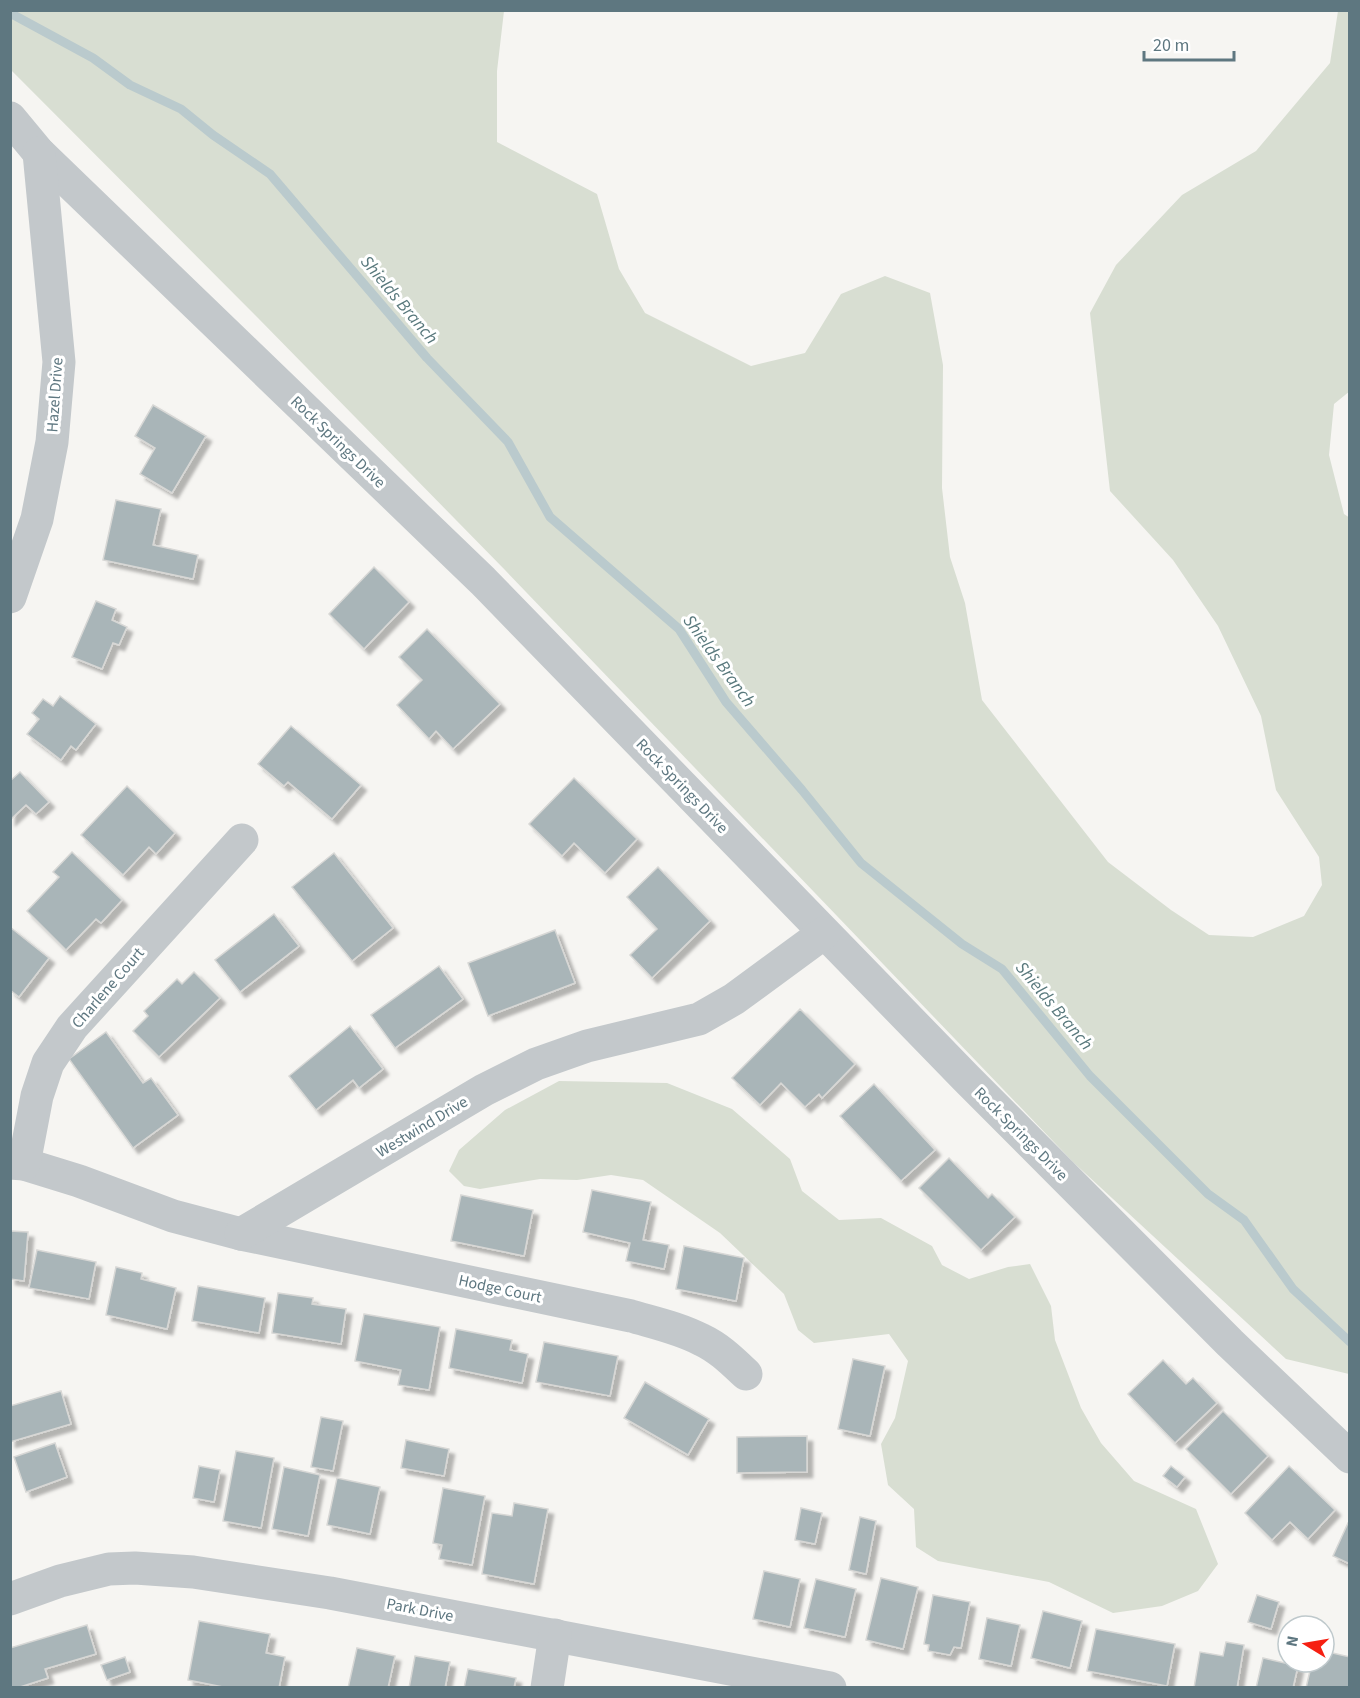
<svg xmlns="http://www.w3.org/2000/svg" width="1360" height="1698" viewBox="0 0 1360 1698" font-family="'Source Sans 3',sans-serif">
  <defs>
    <filter id="shadow"><feDropShadow dx="5.5" dy="5.5" stdDeviation="1.5" flood-color="#0004"/></filter>
  </defs>
  <rect width="100%" height="100%" fill="#f6f5f2"/>
  <g fill="#d8ded2">
    <polygon points="10,11 504,11 497,71 497,142 597,194 619,269 645,313 751,366 805,353 841,294 885,276 930,293 943,365 942,488 950,557 965,603 982,700 1108,862 1171,910 1209,935 1253,937 1304,916 1322,885 1319,857 1276,790 1261,716 1218,626 1173,560 1110,491 1090,313 1116,265 1182,195 1256,151 1330,63 1338,11 1349,11 1350,391 1334,404 1329,455 1344,514 1350,518 1349,1374 1286,1359 1073,1162 505,570 258,318 11,70"/>
    <polygon points="559,1081 667,1083 732,1109 790,1159 802,1191 839,1220 881,1218 932,1246 942,1265 969,1279 1008,1267 1030,1264 1051,1306 1055,1340 1081,1408 1101,1443 1134,1481 1196,1509 1218,1564 1198,1591 1162,1606 1113,1613 1049,1582 938,1561 916,1547 914,1509 888,1485 881,1444 895,1418 908,1361 889,1334 814,1343 798,1330 784,1294 720,1233 643,1180 611,1175 577,1180 540,1179 480,1189 464,1186 449,1171 459,1150 505,1110"/>
  </g>
  <g fill="none" stroke-linecap="round" stroke-linejoin="round">
    <polyline stroke="#bacacd" stroke-width="9" points="10,13 93,58 130,85 181,109 213,135 270,174 427,358 508,442 550,517 679,629 726,702 802,790 861,863 962,944 1002,969 1090,1076 1208,1194 1244,1220 1293,1289 1350,1342"/>
  </g>
  <g fill="#a9b5b8" stroke="#d7d7d5" stroke-width="1.5" filter="url(#shadow)">
    <polygon points="153,405 206,436 172,493 140,474 155,448 135,436"/>
    <polygon points="116,500 161,509 153,545 198,555 193,579 103,560"/>
    <polygon points="374,567 409,602 364,649 329,614"/>
    <polygon points="96,601 116,609 112,620 127,627 119,645 113,643 102,669 72,657"/>
    <polygon points="427,629 500,704 453,749 436,731 429,739 397,705 422,680 399,657"/>
    <polygon points="60,696 96,724 76,750 71,746 61,760 27,734 39,719 32,713 43,699 53,706"/>
    <polygon points="291,726 361,785 332,819 288,782 284,786 258,764"/>
    <polygon points="20,772 49,802 36,814 26,805 10,820 10,781"/>
    <polygon points="574,778 637,839 605,873 574,843 562,856 529,824"/>
    <polygon points="127,786 175,833 156,854 149,847 123,875 81,835"/>
    <polygon points="72,852 122,900 101,923 96,919 66,950 27,911 59,877 53,872"/>
    <polygon points="334,853 393,928 352,961 292,887"/>
    <polygon points="658,867 710,921 652,978 630,955 657,929 627,897"/>
    <polygon points="274,914 299,946 240,992 215,960"/>
    <polygon points="10,927 49,958 19,997 10,990"/>
    <polygon points="555,930 575,983 488,1016 468,963"/>
    <polygon points="439,966 463,999 395,1048 371,1015"/>
    <polygon points="194,972 220,998 159,1057 133,1031 148,1016 144,1011 177,979 182,984"/>
    <polygon points="800,1009 855,1064 822,1098 819,1094 805,1107 781,1083 760,1105 732,1078"/>
    <polygon points="350,1026 383,1069 359,1088 353,1080 316,1110 289,1076"/>
    <polygon points="106,1032 143,1083 151,1078 178,1115 133,1148 69,1059"/>
    <polygon points="874,1084 935,1150 901,1181 840,1116"/>
    <polygon points="949,1158 988,1198 992,1194 1015,1217 981,1250 919,1188"/>
    <polygon points="592,1190 651,1202 643,1240 669,1245 664,1269 626,1261 630,1243 583,1232"/>
    <polygon points="461,1195 533,1210 524,1256 451,1241"/>
    <polygon points="10,1231 28,1232 24,1281 10,1279"/>
    <polygon points="684,1246 744,1258 736,1301 676,1289"/>
    <polygon points="37,1250 96,1262 89,1299 29,1288"/>
    <polygon points="116,1267 142,1273 141,1279 176,1288 167,1329 106,1315"/>
    <polygon points="198,1286 265,1298 259,1333 192,1321"/>
    <polygon points="278,1293 313,1298 312,1304 346,1309 341,1344 272,1333"/>
    <polygon points="364,1314 440,1327 429,1390 398,1385 401,1370 355,1361"/>
    <polygon points="456,1329 512,1340 510,1350 528,1354 522,1383 449,1368"/>
    <polygon points="544,1342 618,1356 610,1396 536,1382"/>
    <polygon points="853,1359 885,1366 870,1436 838,1429"/>
    <polygon points="1163,1360 1186,1384 1193,1378 1217,1403 1175,1443 1128,1394"/>
    <polygon points="645,1382 709,1419 688,1455 624,1418"/>
    <polygon points="61,1391 71,1424 10,1442 10,1406"/>
    <polygon points="1223,1411 1268,1456 1231,1494 1186,1449"/>
    <polygon points="321,1417 343,1421 333,1471 311,1467"/>
    <polygon points="807,1436 807,1472 737,1473 737,1437"/>
    <polygon points="406,1440 449,1449 444,1476 401,1468"/>
    <polygon points="55,1443 67,1477 26,1492 14,1457"/>
    <polygon points="236,1451 274,1458 261,1528 223,1521"/>
    <polygon points="199,1466 220,1470 214,1502 193,1498"/>
    <polygon points="1171,1466 1185,1477 1177,1487 1163,1476"/>
    <polygon points="1289,1466 1335,1510 1308,1539 1290,1522 1272,1540 1245,1513"/>
    <polygon points="284,1467 320,1475 308,1536 272,1529"/>
    <polygon points="337,1478 380,1487 370,1534 327,1525"/>
    <polygon points="443,1488 485,1496 472,1565 439,1559 442,1545 433,1543"/>
    <polygon points="514,1503 548,1509 534,1584 482,1574 492,1513 512,1516"/>
    <polygon points="801,1508 822,1513 815,1544 795,1540"/>
    <polygon points="860,1517 876,1521 866,1574 849,1570"/>
    <polygon points="1348,1523 1350,1524 1350,1564 1333,1556"/>
    <polygon points="764,1571 800,1579 790,1627 753,1619"/>
    <polygon points="881,1578 918,1587 903,1649 866,1640"/>
    <polygon points="816,1579 856,1589 845,1637 804,1628"/>
    <polygon points="933,1595 970,1602 961,1648 954,1647 950,1655 928,1651 929,1645 924,1644"/>
    <polygon points="1257,1595 1279,1602 1271,1629 1248,1622"/>
    <polygon points="1043,1611 1082,1621 1070,1668 1031,1658"/>
    <polygon points="987,1618 1020,1625 1011,1666 979,1659"/>
    <polygon points="199,1621 270,1634 266,1653 285,1657 279,1688 228,1688 188,1680"/>
    <polygon points="87,1625 96,1654 45,1669 48,1678 17,1688 10,1688 10,1648"/>
    <polygon points="1096,1629 1175,1644 1167,1686 1087,1671"/>
    <polygon points="1226,1642 1244,1645 1237,1688 1194,1688 1200,1652 1223,1656"/>
    <polygon points="357,1648 395,1656 388,1688 348,1688"/>
    <polygon points="1324,1651 1350,1657 1350,1688 1306,1688 1312,1662 1324,1662"/>
    <polygon points="415,1656 450,1662 445,1688 409,1688"/>
    <polygon points="125,1657 130,1672 107,1680 101,1665"/>
    <polygon points="1263,1658 1298,1666 1293,1688 1256,1688"/>
    <polygon points="468,1669 516,1678 514,1688 464,1688"/>
  </g>
  <g fill="none" stroke-linecap="round" stroke-linejoin="round">
    <g stroke="#c3c8cb" stroke-width="33">
      <polyline points="10,118 39,153 483,581 966,1078 1230,1343 1350,1457"/>
      <polyline points="10,597 37,519 52,442 59,362 39,153"/>
      <path d="M10,1163L24,1164L79,1181L173,1216L241,1234L631,1316C655,1323 679,1328 702,1340C719,1348 732,1361 746,1374"/>
      <polyline points="24,1164 37,1096 48,1063 72,1027 242,840"/>
      <polyline points="241,1234 484,1090 536,1064 587,1046 699,1019 734,999 824,933"/>
      <polyline points="10,1599 60,1581 109,1569 135,1568 193,1572 330,1593 830,1688"/>
      <polyline points="547,1688 555,1635"/>
    </g>
  </g>
  <g text-anchor="middle" dominant-baseline="central" stroke-width="6" stroke-linejoin="round" paint-order="stroke">
    <g font-size="16" fill="#5e7780" stroke="#fff">
      <text transform="translate(55 395) rotate(-86)">Hazel Drive</text>
      <text transform="translate(338 442) rotate(44)">Rock Springs Drive</text>
      <text transform="translate(682 786) rotate(46)">Rock Springs Drive</text>
      <text transform="translate(108 988) rotate(-49)">Charlene Court</text>
      <text transform="translate(422 1127) rotate(-31)">Westwind Drive</text>
      <text transform="translate(1021 1134) rotate(45)">Rock Springs Drive</text>
      <text transform="translate(500 1289) rotate(12)">Hodge Court</text>
      <text transform="translate(420 1610) rotate(11)">Park Drive</text>
    </g>
    <g font-size="18" font-style="italic" fill="#58787c" stroke="#fff">
      <text transform="translate(399 300) rotate(50)">Shields Branch</text>
      <text transform="translate(719 661) rotate(54)">Shields Branch</text>
      <text transform="translate(1054 1006) rotate(50)">Shields Branch</text>
    </g>
  </g>
  <rect width="1360" height="1698" fill="none" stroke="#5e7780" stroke-width="24"/>
  <g transform="translate(1306 1644) rotate(281)"><circle r="28" fill="#ffffff" stroke="#bfc9cc" stroke-width="1.5"/>
  <path d="M0-4.5L10 22L0 15L-10 22Z" fill="#f62012"/>
  <text y="-9" font-size="16" font-weight="bold" text-anchor="middle" fill="#5e7780">N</text>
  </g>
  <path d="M1144 51v9h90v-9" fill="none" stroke="#5e7780" stroke-width="3"/>
  <text x="1153" y="51" font-size="18" fill="#5e7780" stroke="#ffffff" stroke-width="4.5" paint-order="stroke">20 m</text>
</svg>
